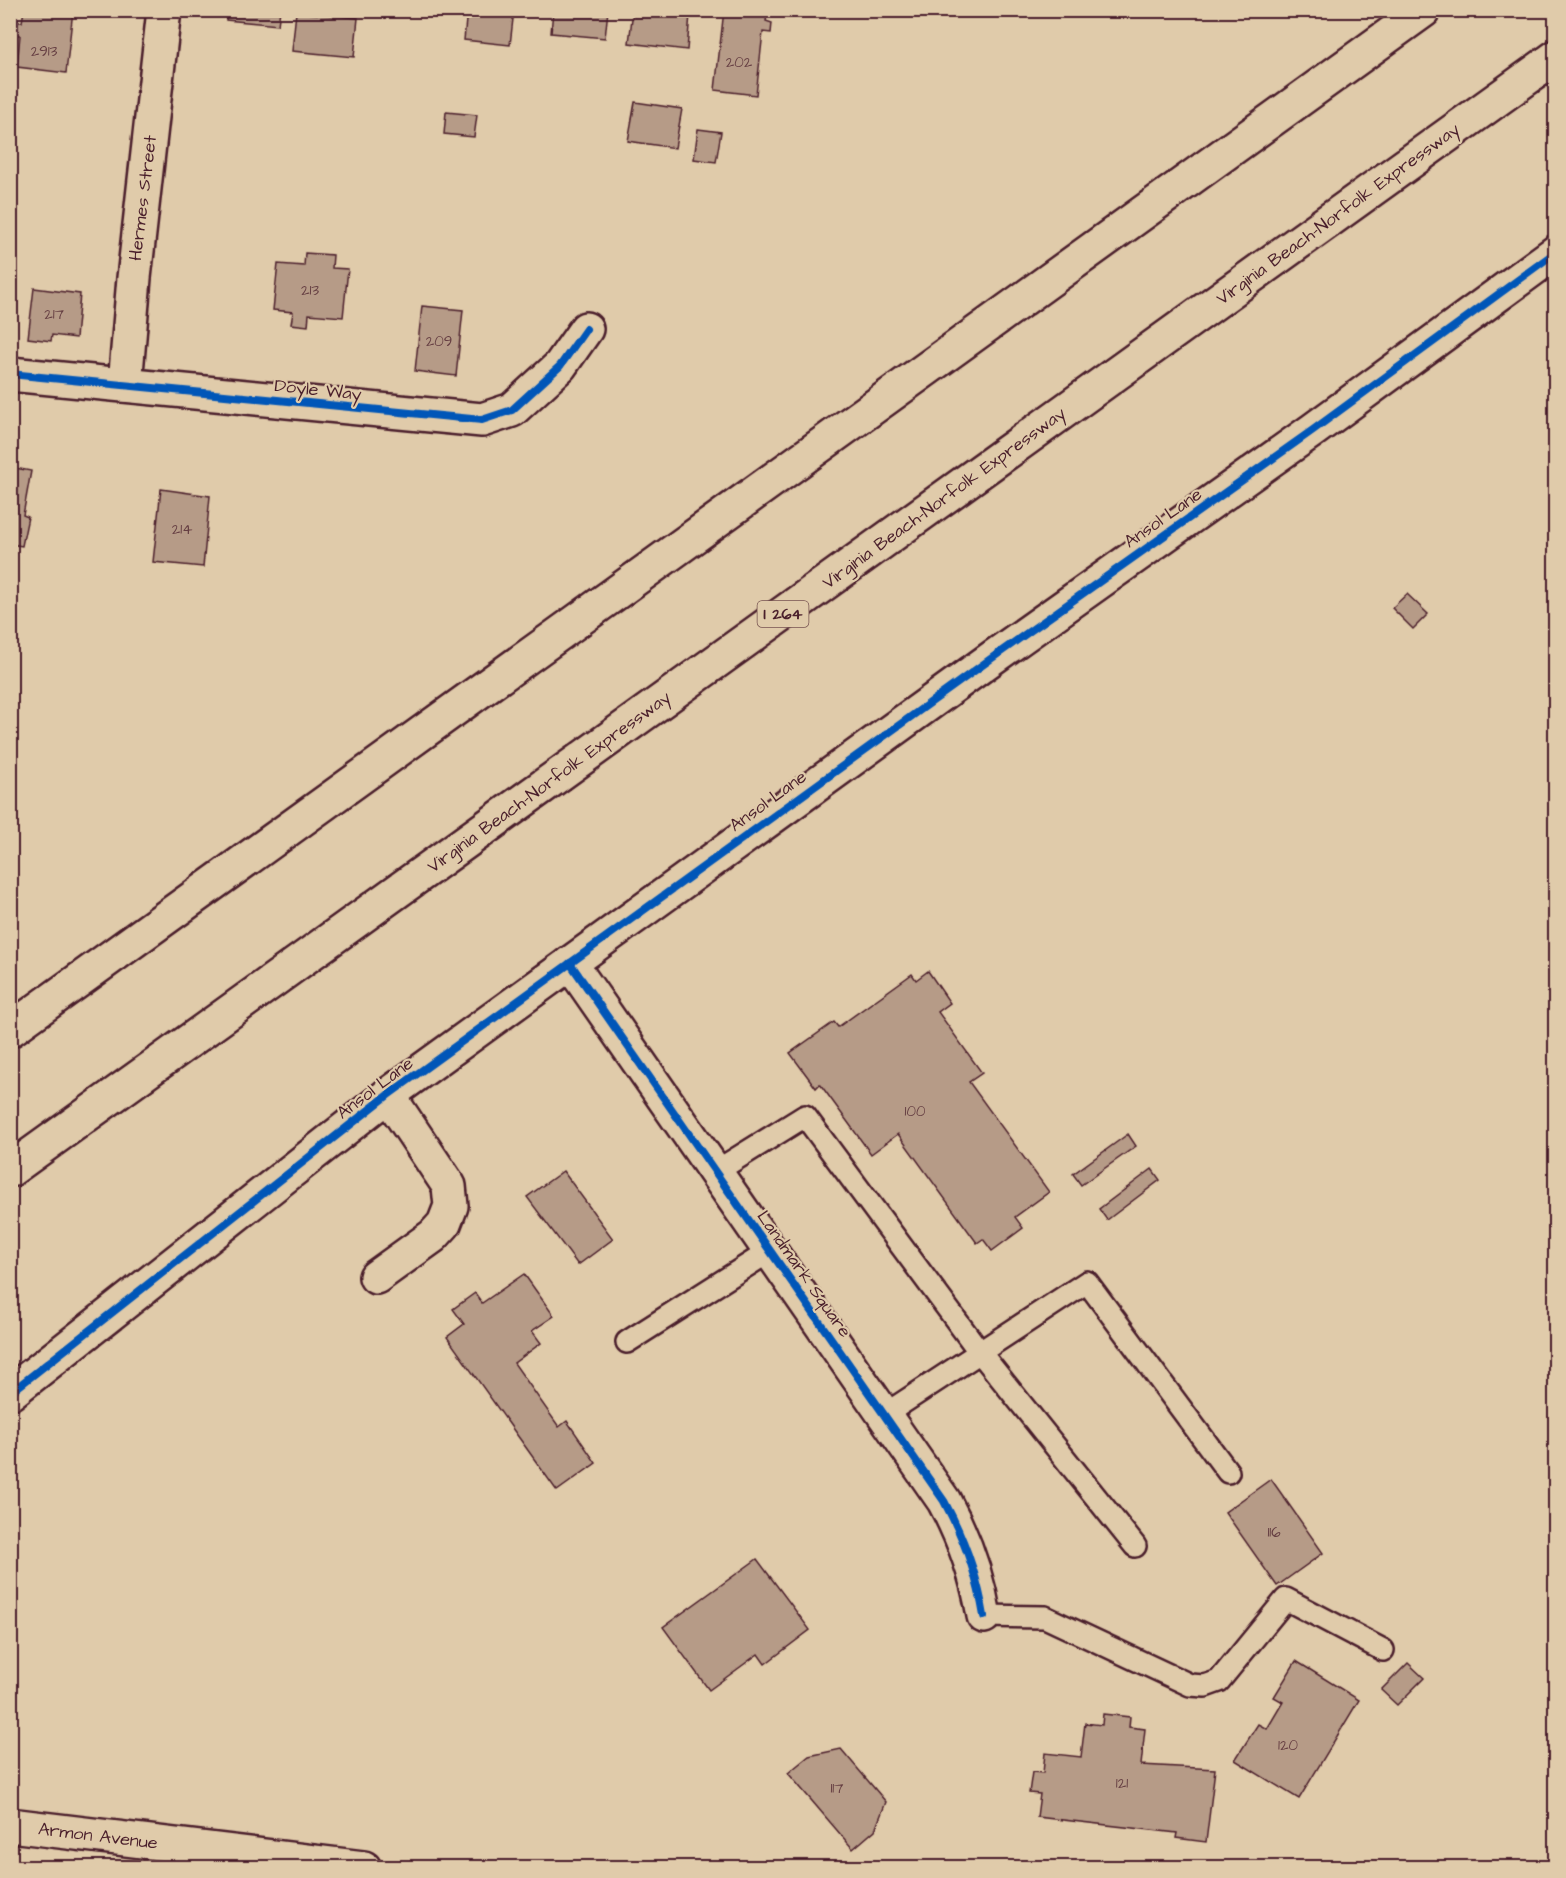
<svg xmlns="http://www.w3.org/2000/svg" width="1566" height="1878" viewBox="0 0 1566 1878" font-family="'Architects Daughter',sans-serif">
  <rect width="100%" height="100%" fill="#e0cbaa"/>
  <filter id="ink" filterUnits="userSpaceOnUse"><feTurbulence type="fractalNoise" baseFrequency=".0167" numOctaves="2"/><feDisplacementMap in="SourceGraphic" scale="12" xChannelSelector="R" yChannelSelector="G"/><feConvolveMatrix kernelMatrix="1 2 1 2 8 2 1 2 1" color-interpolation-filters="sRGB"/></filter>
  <g filter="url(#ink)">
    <g fill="#b69b87" stroke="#4a1f2b" stroke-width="1.5">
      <polygon points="24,10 73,10 66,73 17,67 20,35 16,35 17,22 22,22"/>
      <polygon points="227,10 280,10 278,25 226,20"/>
      <polygon points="467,10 514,10 510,45 464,40"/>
      <polygon points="553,10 608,10 605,38 551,33"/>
      <polygon points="633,10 681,10 690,14 687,50 629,43"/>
      <polygon points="724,10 768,10 766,21 772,23 771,33 763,32 756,95 715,90"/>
      <polygon points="296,12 358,18 354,57 292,51"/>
      <polygon points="635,102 682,109 675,148 628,141"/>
      <polygon points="446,112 477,115 474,137 444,134"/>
      <polygon points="698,129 721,132 716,162 694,159"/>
      <polygon points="305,253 333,255 332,268 348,269 343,317 309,314 308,326 291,324 293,312 273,310 278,264 304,266"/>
      <polygon points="34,288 80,294 76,338 52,335 51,341 28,338"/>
      <polygon points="422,306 463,310 456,376 415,371"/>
      <polygon points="10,467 31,471 23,515 28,517 22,546 10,544"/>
      <polygon points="161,489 210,496 203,567 153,562"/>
      <polygon points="1407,594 1428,614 1413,629 1392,608"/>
      <polygon points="928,971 950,1003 938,1012 982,1073 969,1082 1049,1192 1015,1217 1023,1228 992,1251 983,1239 977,1243 898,1134 871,1154 820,1084 816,1088 790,1053 834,1022 838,1027 912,974 916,980"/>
      <polygon points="1128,1134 1136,1146 1081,1185 1073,1174"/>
      <polygon points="1152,1169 1160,1180 1107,1220 1099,1209"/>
      <polygon points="563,1171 613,1239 578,1265 527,1197"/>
      <polygon points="524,1274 554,1316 532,1331 541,1343 514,1363 559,1427 567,1421 596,1463 557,1491 447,1337 464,1324 453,1309 475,1293 482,1303"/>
      <polygon points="1271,1479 1323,1553 1277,1586 1225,1512"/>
      <polygon points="757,1559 810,1630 765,1664 758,1654 709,1690 663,1627"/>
      <polygon points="1296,1661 1359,1700 1299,1799 1235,1760 1258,1724 1267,1729 1283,1702 1274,1697"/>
      <polygon points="1408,1663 1424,1678 1397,1705 1381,1690"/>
      <polygon points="1103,1714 1130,1717 1129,1727 1145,1729 1141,1765 1215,1769 1206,1842 1176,1838 1177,1833 1037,1817 1040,1794 1029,1793 1032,1772 1043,1773 1045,1753 1081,1757 1085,1723 1102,1725"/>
      <polygon points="841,1749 886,1802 875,1830 853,1849 788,1773 809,1756"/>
    </g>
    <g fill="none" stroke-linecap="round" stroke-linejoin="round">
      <g stroke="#4a1f2b" stroke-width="26">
        <g id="service">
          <polyline points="715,1172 805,1116 979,1351 1135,1546"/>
          <polyline points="627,1342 770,1251"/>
          <polyline points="884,1415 1087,1282 1228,1472"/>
          <polyline points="984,1616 1045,1617 1190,1685 1205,1686 1219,1681 1286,1599 1383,1650"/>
        </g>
      </g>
      <g stroke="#4a1f2b" stroke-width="38">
        <g id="minor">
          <polyline points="10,374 482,420 512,410 560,366 586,329"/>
          <polyline points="125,385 134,278 164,10"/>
          <path d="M570,963L944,1501C964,1538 977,1574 984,1616"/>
          <polyline points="376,1277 433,1236 444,1224 451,1206 449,1186 388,1095"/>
          <polyline points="10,1393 388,1095 992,658 1313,430 1556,252"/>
          <polyline points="10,1825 364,1868"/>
        </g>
      </g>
      <g stroke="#4a1f2b" stroke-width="38">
        <g id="motorway">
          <polyline points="10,1030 1424,10"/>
          <polyline points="10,1170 1556,57"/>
        </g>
      </g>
      <use href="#service" stroke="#e0cbaa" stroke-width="21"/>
      <use href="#minor" stroke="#e0cbaa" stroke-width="33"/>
      <use href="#motorway" stroke="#e0cbaa" stroke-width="33"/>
      <g stroke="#e0cbaa" stroke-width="11">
        <g id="cycleway">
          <polyline points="10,374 482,420 512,410 560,366 586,329"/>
          <path d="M570,963L944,1501C964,1538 977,1574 984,1616"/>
          <polyline points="10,1393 388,1095 992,658 1313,430 1556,252"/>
        </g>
      </g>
      <use href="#cycleway" stroke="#0057b8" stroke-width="8"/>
    </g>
  </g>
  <g text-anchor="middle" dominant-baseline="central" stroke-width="4.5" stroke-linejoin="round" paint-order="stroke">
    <g font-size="15" fill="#653e42">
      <text x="44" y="51">2913</text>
      <text x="739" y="62">202</text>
      <text x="310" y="290">213</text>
      <text x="54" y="314">217</text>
      <text x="439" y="341">209</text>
      <text x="182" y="529">214</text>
      <text x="915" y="1111">100</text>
      <text x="1274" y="1532">116</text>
      <text x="1288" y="1745">120</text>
      <text x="1122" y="1783">121</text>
      <text x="837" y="1788">117</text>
    </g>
    <rect fill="#e0cbaa" stroke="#775351" stroke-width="1.5" x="757.5" y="601" width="51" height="26" rx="4.5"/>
    <g font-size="16" font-weight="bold" fill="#4a1f2b">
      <text x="783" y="614">I 264</text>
    </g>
    <g font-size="18" fill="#4a1f2b" stroke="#e0cbaa">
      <text transform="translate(143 198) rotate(-83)">Hermes Street</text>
      <text transform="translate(1338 214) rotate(-36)">Virginia Beach-Norfolk Expressway</text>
      <text transform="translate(318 390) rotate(6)">Doyle Way</text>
      <text transform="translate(944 498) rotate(-36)">Virginia Beach-Norfolk Expressway</text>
      <text transform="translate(1163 518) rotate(-35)">Ansol Lane</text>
      <text transform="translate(549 782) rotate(-36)">Virginia Beach-Norfolk Expressway</text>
      <text transform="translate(768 801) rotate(-36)">Ansol Lane</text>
      <text transform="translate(375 1088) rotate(-37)">Ansol Lane</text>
      <text transform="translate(804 1274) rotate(55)">Landmark Square</text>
      <text transform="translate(98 1836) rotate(7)">Armon Avenue</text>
    </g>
  </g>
  <rect width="1566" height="1878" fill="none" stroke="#e0cbaa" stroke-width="36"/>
  <rect x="18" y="18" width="1530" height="1842" fill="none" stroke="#4a1f2b" stroke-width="2" filter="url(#ink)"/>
</svg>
